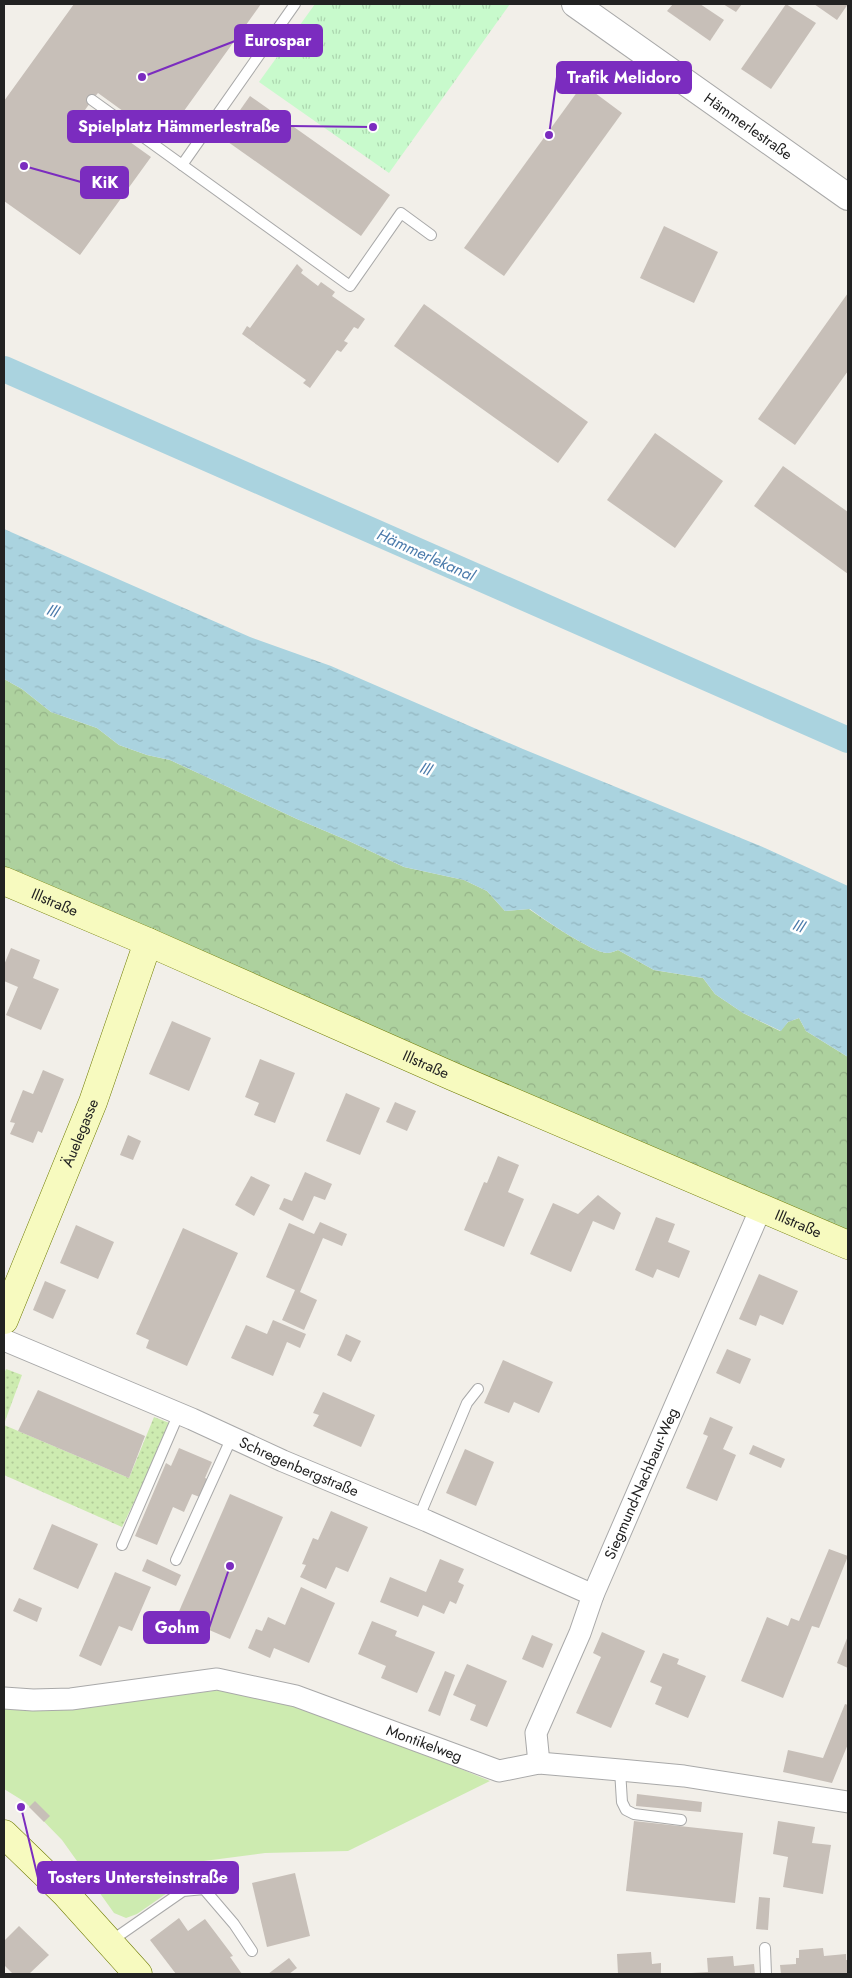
<svg xmlns="http://www.w3.org/2000/svg" width="852" height="1978" viewBox="0 0 852 1978" font-family="Jost,sans-serif">
  <defs>
    <pattern id="forest-crowns" width="20" height="18" patternUnits="userSpaceOnUse" patternTransform="scale(1.25)"><rect width="20" height="18" fill="#add19e"/><path d="M2 6a3 3 0 1 1 6 0M12 15a3 3 0 1 1 6 0" fill="none" stroke="#95b388"/></pattern>
    <pattern id="park-tufts" width="24" height="20" patternUnits="userSpaceOnUse" patternTransform="scale(1.25)"><rect width="24" height="20" fill="#c8facc"/><path d="M3 7l-1-3M5 7V3M7 7l1-3M15 17l-1-3M17 17v-4M19 17l1-3" fill="none" stroke="#acd6af"/></pattern>
    <pattern id="garden-dots" width="8" height="8" patternUnits="userSpaceOnUse" patternTransform="scale(1.25)"><rect width="8" height="8" fill="#cdebb0"/><path d="M2 2h.1M6 6h.1" fill="none" stroke="#b0c997" stroke-width="1.8" stroke-linecap="round"/></pattern>
    <pattern id="water-ripples" width="26" height="14" patternUnits="userSpaceOnUse" patternTransform="scale(1.25)"><rect width="26" height="14" fill="#aad3df"/><path d="M2 4q2-2 4 0t4 0M15 11q2-2 4 0t4 0" fill="none" stroke="#92b5bf"/></pattern>
  </defs>
  <rect width="100%" height="100%" fill="#f2efe9"/>
  <polygon fill="#cdebb0" points="221,1690 325,1713 490,1781 348,1851 265,1853 204,1861 183,1882 137,1914 126,1918 114,1913 62,1840 25,1802 4,1789 4,1707 132,1701"/>
  <path fill="url(#forest-crowns)" d="M4,679L22,689L51,712L97,728L119,745L147,755L170,760L297,819L349,841L404,867L464,880L487,891L505,911L529,909C542,918 593,953 607,953C610,953 615,951 618,950L654,970L703,978L715,994L743,1013L780,1031L788,1022L799,1018L806,1031L848,1057V1245L4,881Z"/>
  <polygon fill="url(#park-tufts)" points="315,4 510,4 389,173 259,82"/>
  <g fill="url(#garden-dots)">
    <polygon points="6,1369 22,1375 4,1424 4,1374"/>
    <polygon points="154,1417 172,1424 122,1527 4,1475 4,1425 129,1478"/>
  </g>
  <path fill="url(#water-ripples)" d="M4,529L250,637L331,666L523,749L765,848L848,886V1057L806,1031L799,1018L788,1022L781,1031L743,1013L715,994L703,978L654,970L618,950C615,951 610,953 607,953C593,953 542,918 530,909L505,911L487,891L464,880L404,867L349,841L297,819L170,760L147,755L119,745L97,728L51,712L22,689L4,679Z"/>
  <g fill="none" stroke-linecap="round" stroke-linejoin="round">
    <polyline stroke="#aad3df" stroke-width="26" points="4,369 848,740"/>
  </g>
  <g fill="#c7bfb8">
    <polygon points="74,4 261,4 163,140 98,93 92,100 85,110 151,157 80,255 4,201 4,101"/>
    <polygon points="673,4 700,4 724,20 710,41 667,11"/>
    <polygon points="723,4 742,4 736,12"/>
    <polygon points="786,4 816,23 771,89 741,69"/>
    <polygon points="814,4 848,4 837,20"/>
    <polygon points="583,84 622,113 504,276 464,248"/>
    <polygon points="250,96 390,195 361,236 221,137"/>
    <polygon points="664,226 718,252 694,303 640,278"/>
    <polygon points="297,264 303,270 301,273 318,286 321,282 335,292 332,296 365,319 358,329 354,327 344,341 348,343 341,352 337,350 310,388 303,383 306,380 242,334 247,326 250,328"/>
    <polygon points="848,293 848,371 795,445 758,419"/>
    <polygon points="424,304 588,422 558,463 394,346"/>
    <polygon points="655,433 723,481 675,548 607,500"/>
    <polygon points="783,466 848,512 848,574 754,506"/>
    <polygon points="11,948 40,960 33,978 59,989 41,1030 6,1015 18,987 4,981 4,965"/>
    <polygon points="172,1021 211,1038 189,1091 149,1074"/>
    <polygon points="260,1059 295,1073 275,1123 254,1115 259,1103 245,1097"/>
    <polygon points="43,1070 64,1079 42,1133 38,1131 33,1143 10,1134 15,1123 10,1122 23,1090 33,1094"/>
    <polygon points="346,1093 380,1108 360,1155 326,1141"/>
    <polygon points="395,1102 416,1111 407,1131 386,1122"/>
    <polygon points="128,1135 141,1141 133,1160 120,1155"/>
    <polygon points="498,1156 519,1165 508,1192 524,1199 504,1247 464,1230 484,1182 487,1183"/>
    <polygon points="305,1172 332,1184 325,1200 314,1196 303,1221 279,1209 284,1198 292,1201"/>
    <polygon points="251,1176 270,1185 254,1216 235,1205"/>
    <polygon points="598,1195 621,1213 614,1230 593,1221 571,1272 530,1254 553,1203 578,1214"/>
    <polygon points="656,1217 675,1224 668,1242 690,1251 679,1278 657,1269 653,1278 635,1270"/>
    <polygon points="320,1222 347,1234 342,1246 323,1238 300,1292 317,1300 304,1330 282,1320 295,1290 266,1277 289,1223 314,1234"/>
    <polygon points="76,1225 114,1242 98,1279 60,1263"/>
    <polygon points="183,1228 238,1253 187,1366 146,1348 149,1340 136,1334"/>
    <polygon points="759,1274 798,1291 783,1325 760,1315 756,1326 739,1319"/>
    <polygon points="45,1281 66,1290 53,1319 33,1310"/>
    <polygon points="273,1320 306,1334 300,1348 287,1342 273,1376 231,1358 246,1325 267,1334"/>
    <polygon points="346,1334 361,1341 351,1362 337,1355"/>
    <polygon points="727,1349 751,1359 740,1384 716,1373"/>
    <polygon points="503,1360 553,1382 539,1413 514,1402 509,1413 484,1403"/>
    <polygon points="38,1390 145,1436 129,1478 18,1431"/>
    <polygon points="323,1392 375,1415 361,1447 313,1426 319,1415 313,1413"/>
    <polygon points="710,1417 733,1427 723,1449 736,1455 717,1501 686,1488 708,1436 703,1434"/>
    <polygon points="753,1445 785,1459 781,1468 749,1454"/>
    <polygon points="179,1448 212,1462 205,1478 210,1480 202,1498 192,1494 184,1512 173,1507 157,1545 135,1536 166,1463 171,1466"/>
    <polygon points="465,1449 494,1462 476,1506 446,1493"/>
    <polygon points="230,1494 283,1517 230,1639 177,1616"/>
    <polygon points="331,1511 368,1527 348,1572 336,1567 326,1589 300,1577 306,1565 302,1564 313,1538 318,1540"/>
    <polygon points="52,1524 98,1544 78,1589 33,1569"/>
    <polygon points="829,1549 848,1556 819,1628 812,1626 783,1698 741,1681 767,1617 788,1626 791,1618 799,1621"/>
    <polygon points="147,1559 181,1575 176,1586 142,1571"/>
    <polygon points="440,1559 464,1569 458,1582 464,1585 456,1604 450,1601 444,1614 423,1605 418,1617 380,1602 390,1577 426,1592"/>
    <polygon points="115,1572 151,1587 132,1631 119,1626 101,1666 79,1656"/>
    <polygon points="301,1587 335,1603 309,1663 274,1648 270,1658 248,1648 256,1629 262,1631 268,1617 285,1625"/>
    <polygon points="19,1598 42,1608 37,1622 13,1611"/>
    <polygon points="372,1621 397,1631 395,1636 435,1652 417,1693 381,1678 386,1666 358,1654"/>
    <polygon points="602,1632 645,1651 611,1728 576,1713 601,1657 593,1653"/>
    <polygon points="532,1635 553,1644 543,1668 522,1659"/>
    <polygon points="848,1636 848,1668 837,1663"/>
    <polygon points="663,1653 679,1659 677,1664 706,1676 688,1718 655,1704 662,1687 650,1682"/>
    <polygon points="467,1664 507,1681 487,1727 470,1720 476,1705 453,1695"/>
    <polygon points="445,1671 455,1675 440,1716 428,1711"/>
    <polygon points="845,1704 848,1705 848,1744 832,1783 783,1772 788,1750 823,1758"/>
    <polygon points="637,1794 702,1802 701,1812 636,1806"/>
    <polygon points="35,1801 50,1816 44,1822 29,1807"/>
    <polygon points="634,1821 743,1833 735,1903 626,1891"/>
    <polygon points="778,1821 815,1827 812,1843 831,1845 823,1894 783,1887 788,1857 773,1854"/>
    <polygon points="295,1873 310,1936 267,1947 252,1883"/>
    <polygon points="759,1897 770,1898 768,1930 756,1929"/>
    <polygon points="179,1918 188,1931 205,1919 233,1956 230,1957 242,1974 176,1974 150,1940"/>
    <polygon points="19,1926 49,1955 29,1974 13,1974 4,1965 4,1941"/>
    <polygon points="823,1948 824,1956 846,1954 846,1960 848,1960 848,1974 781,1974 780,1965 796,1964 796,1958 799,1958 799,1950"/>
    <polygon points="651,1952 652,1964 661,1963 661,1974 618,1974 617,1954"/>
    <polygon points="733,1956 734,1966 754,1964 755,1974 691,1974 691,1973 708,1972 707,1958"/>
    <polygon points="289,1958 297,1968 289,1974 268,1974"/>
  </g>
  <g fill="none" stroke-linecap="round" stroke-linejoin="round">
    <g stroke="#a9a9a9" stroke-width="12">
      <g id="service">
        <polyline points="92,100 350,286 401,213 431,235"/>
        <polyline points="182,165 295,4"/>
        <polyline points="419,1517 467,1403 478,1389"/>
        <polyline points="122,1545 179,1413"/>
        <polyline points="176,1560 232,1437"/>
        <polyline points="620,1770 622,1802 626,1810 634,1814 681,1820"/>
        <polyline points="111,1941 183,1891 204,1889 234,1924 252,1951"/>
        <polyline points="765,1948 766,1974"/>
      </g>
    </g>
    <g stroke="#a9a9a9" stroke-width="23">
      <g id="minor">
        <path id="s1" d="M4,1340L192,1419L283,1461L427,1521L593,1595"/>
        <path id="s2" d="M4,1698L33,1700L71,1699L217,1679L296,1696L499,1771L539,1763L620,1770L684,1776L848,1802"/>
        <path id="s3" d="M539,1763L536,1733L580,1633L593,1595L761,1208"/>
      </g>
    </g>
    <g stroke="#a9a9a9" stroke-width="28">
      <g id="tertiary">
        <path id="s4" d="M575,4L848,197"/>
      </g>
    </g>
    <g stroke="#707d05" stroke-width="29">
      <g id="secondary">
        <path id="s5" d="M4,881L148,942L454,1077L848,1245"/>
        <path id="s6" d="M4,1320L93,1102L148,942"/>
        <polyline points="4,1834 65,1893 138,1974"/>
      </g>
    </g>
    <use href="#service" stroke="#fff" stroke-width="10"/>
    <use href="#minor" stroke="#fff" stroke-width="21"/>
    <use href="#tertiary" stroke="#fff" stroke-width="26"/>
    <use href="#secondary" stroke="#f7fabf" stroke-width="28"/>
  </g>
  <g text-anchor="middle" dominant-baseline="central" stroke-width="5" stroke-linejoin="round" paint-order="stroke">
    <g font-size="15" fill="#222" stroke="#fff">
      <text stroke="none"><textPath href="#s4" startOffset="212">Hämmerlestraße</textPath></text>
      <text stroke="none"><textPath href="#s5" startOffset="55">Illstraße</textPath></text>
      <text stroke="none"><textPath href="#s5" startOffset="460">Illstraße</textPath></text>
      <text stroke="none"><textPath href="#s6" startOffset="202">Äuelegasse</textPath></text>
      <text stroke="none"><textPath href="#s5" startOffset="865">Illstraße</textPath></text>
      <text stroke="none"><textPath href="#s1" startOffset="321">Schregenbergstraße</textPath></text>
      <text stroke="none"><textPath href="#s3" startOffset="301">Siegmund-Nachbaur-Weg</textPath></text>
      <text stroke="none"><textPath href="#s2" startOffset="432">Montikelweg</textPath></text>
    </g>
    <g font-size="16" font-style="italic" fill="#4a7aab" stroke="#fff">
      <text transform="translate(426 555) rotate(24)">Hämmerlekanal</text>
      <text transform="translate(53 611) rotate(23)">Ill</text>
      <text transform="translate(426 769) rotate(23)">Ill</text>
      <text transform="translate(799 926) rotate(23)">Ill</text>
    </g>
  </g>
  <path fill="none" stroke="#7b2cbf" stroke-width="2" d="M142 77L235 41M549 135L557 77M373 127L290 126M24 166L81 182M230 1566L209 1628M21 1807L38 1878"/>
  <g fill="#7b2cbf" stroke="#fff" stroke-width="2">
    <circle cx="142" cy="77" r="5"/>
    <circle cx="549" cy="135" r="5"/>
    <circle cx="373" cy="127" r="5"/>
    <circle cx="24" cy="166" r="5"/>
    <circle cx="230" cy="1566" r="5"/>
    <circle cx="21" cy="1807" r="5"/>
  </g>
  <g fill="#7b2cbf" stroke="#7b2cbf" stroke-width="2">
    <rect x="235" y="25" width="87" height="31" rx="5"/>
    <rect x="557" y="62" width="134" height="31" rx="5"/>
    <rect x="68" y="111" width="222" height="31" rx="5"/>
    <rect x="81" y="167" width="47" height="31" rx="5"/>
    <rect x="144" y="1612" width="65" height="31" rx="5"/>
    <rect x="38" y="1862" width="200" height="31" rx="5"/>
  </g>
  <g font-size="16" text-anchor="middle" font-weight="bold" fill="#fff">
    <text x="278" y="46">Eurospar</text>
    <text x="624" y="83">Trafik Melidoro</text>
    <text x="179" y="132">Spielplatz Hämmerlestraße</text>
    <text x="105" y="188">KiK</text>
    <text x="177" y="1633">Gohm</text>
    <text x="138" y="1883">Tosters Untersteinstraße</text>
  </g>
  <rect width="852" height="1978" fill="none" stroke="#222222" stroke-width="10"/>
</svg>
